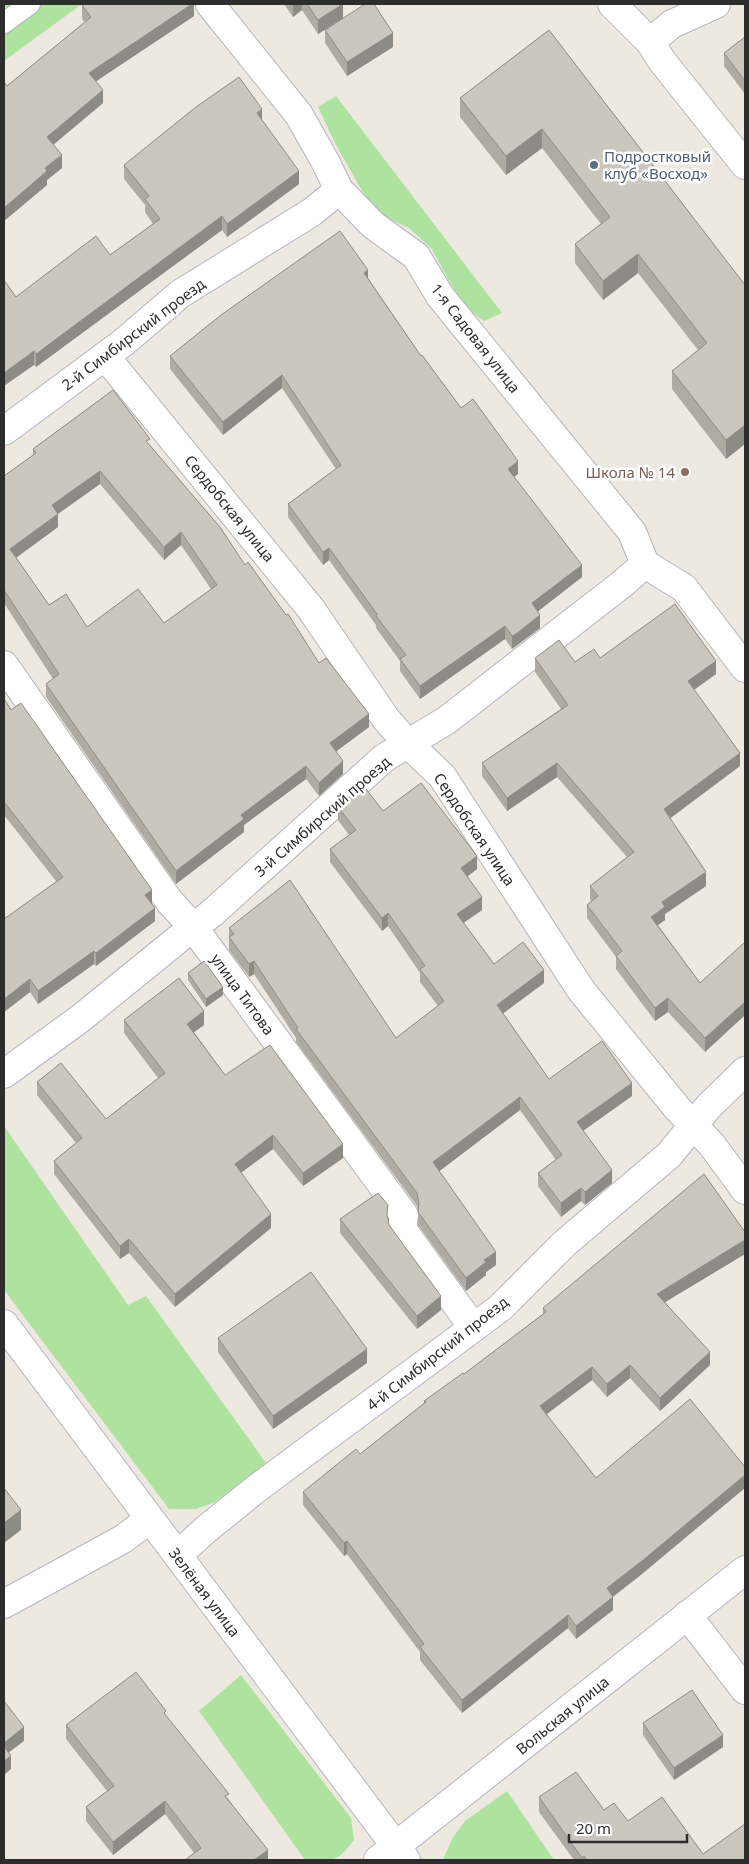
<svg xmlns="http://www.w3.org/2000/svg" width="749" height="1864" viewBox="0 0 749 1864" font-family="'Noto Sans',sans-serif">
  <rect width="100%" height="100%" fill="#eee9e0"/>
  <g fill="#aee29f">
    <polygon points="4,4 82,4 4,61"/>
    <polygon points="336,96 502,313 484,321 466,308 449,281 432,249 409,228 382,216 366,198 335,143 318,107"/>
    <polygon points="4,1126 128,1305 146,1296 266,1463 215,1502 196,1509 169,1509 4,1290"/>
    <path d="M241,1675L351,1818L354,1840C335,1864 335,1860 305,1860L199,1711Z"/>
    <polygon points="507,1791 554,1860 444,1860 444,1857 453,1837 465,1821"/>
  </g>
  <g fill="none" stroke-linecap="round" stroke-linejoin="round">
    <g stroke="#b3b5c0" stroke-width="22">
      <polyline id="lane" points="4,23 30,4"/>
    </g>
    <g stroke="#b3b5c0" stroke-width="30">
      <g id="street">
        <polyline points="210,4 299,115 326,163 339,190 373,225 416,256 440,296 632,532 645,564 684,588 745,668"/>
        <polyline points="612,4 650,42 662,61 745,165"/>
        <polyline points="650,42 672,24 716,4"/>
        <polyline points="105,356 311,609 386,719 408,744 442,776 581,990 677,1108 712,1145 745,1190"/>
        <polyline points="4,431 124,342 180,294 312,212 339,190"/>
        <polyline points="4,665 170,902 193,927 210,950 404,1215 402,1229 473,1327"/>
        <polyline points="4,1074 81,1018 193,927 211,914 384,758 447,720 622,584 645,564"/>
        <polyline points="4,1324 406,1860"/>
        <polyline points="178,1555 204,1531 256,1489 500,1308 565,1243 669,1155 709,1106 745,1071"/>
        <polyline points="4,1604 123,1539 150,1519"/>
        <polyline points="687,1615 745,1690"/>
        <polyline points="378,1860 745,1570"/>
      </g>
    </g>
    <use href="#lane" stroke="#fff" stroke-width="20"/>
    <use href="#street" stroke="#fff" stroke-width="28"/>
  </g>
  <g fill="#aeaba3" fill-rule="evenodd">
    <polygon points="194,4 194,16 96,81 103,103 53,145 62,168 47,180 47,185 4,221 4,82 7,86 85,22 82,19 82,5"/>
    <polygon points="284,4 343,4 343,18 318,34 302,10 293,17"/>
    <polygon points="325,30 393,47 347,76 325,43"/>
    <polygon points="549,30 745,285 745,444 726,459 672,389 672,371 698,350 638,273 603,300 575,263 575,244 601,224 542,148 506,175 460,117 460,98"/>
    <polygon points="745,37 745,94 724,66 724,53"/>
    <polygon points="262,121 299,184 227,237 222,230 36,367 34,365 16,297 110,255 153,224 145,212 145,205 124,179 124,165"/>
    <polygon points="368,278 421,356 461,408 518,474 514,477 582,577 538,611 540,628 512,649 505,639 420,699 400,671 400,661 376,628 376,625 329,560 323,565 288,517 288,504 336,469 282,388 223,435 170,369 170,356"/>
    <path d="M150,445L245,565L319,663L369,727L336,751L343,774L319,796L306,779L244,825V832L176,884L46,697V684L53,679L4,603V476L33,455V449ZM100,484L164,560L181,545L211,589L164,623L87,627L49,605L16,558L58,527V514Z"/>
    <polygon points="535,658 575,662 600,658 716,674 694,690 740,766 670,818 706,886 665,914 665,920 658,925 700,983 745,942 745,1015 705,1052 668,1012 655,1021 616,969 616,957 587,918 587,905 591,901 590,899 590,886 627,857 557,777 507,811 482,776 482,763 561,709 535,672"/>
    <polygon points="4,699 152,903 155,921 96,966 94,964 38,1004 30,992 4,1012 56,881 4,815"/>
    <polygon points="338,807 383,811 477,869 468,876 482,910 464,923 494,964 544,983 503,1013 549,1079 632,1096 583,1131 612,1183 585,1205 581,1201 561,1217 538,1186 538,1173 556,1160 520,1110 439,1171 496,1265 486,1272 486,1275 466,1291 418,1225 418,1212 417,1206 296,1042 296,1038 254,974 249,977 229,950 229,928 396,1038 438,1006 420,982 420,973 388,926 382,931 330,862 330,849 349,835 338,820"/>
    <polygon points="188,973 223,995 206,1007 188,980"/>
    <polygon points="124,1020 204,1025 194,1032 225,1075 343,1158 303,1186 273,1149 241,1173 271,1228 175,1307 129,1253 120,1259 54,1174 54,1161 76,1143 37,1095 37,1082 106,1119 158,1078 124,1033"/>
    <polygon points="388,1218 389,1225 441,1310 417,1329 340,1233 340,1219"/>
    <polygon points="745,1232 745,1254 665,1302 710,1365 660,1411 630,1378 607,1397 592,1380 547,1414 642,1574 613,1597 613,1610 576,1639 568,1628 462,1713 420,1660 420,1652 347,1554 344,1556 303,1505 303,1492 360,1454 424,1403 424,1401 464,1374 543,1314 543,1308"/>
    <polygon points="218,1338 367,1363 273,1429 218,1352"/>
    <polygon points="166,1716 229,1800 268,1860 194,1853 165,1814 113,1855 86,1821 86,1807 107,1791 66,1739 66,1725"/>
    <polygon points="643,1723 723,1747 674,1780 643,1735"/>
    <polygon points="539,1797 604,1810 628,1821 703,1854 745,1860 574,1860 539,1812"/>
  </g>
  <g fill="#8d8b85">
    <polygon points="192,4 194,4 194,16 89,86 89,73"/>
    <polygon points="293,4 302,4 302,10 293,17"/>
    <polygon points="343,4 343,18 318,34 318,20"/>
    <polygon points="393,33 393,47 347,76 347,62"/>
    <polygon points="103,90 103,103 47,150 47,137"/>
    <polygon points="262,109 262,123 257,113"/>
    <polygon points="542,129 542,148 506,175 506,156"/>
    <polygon points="62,155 62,168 47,180 47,185 4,221 4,208 45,168"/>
    <polygon points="299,171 299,184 227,237 227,224"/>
    <polygon points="222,216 222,230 36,367 36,354"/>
    <polygon points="638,254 638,273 603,300 603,281"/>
    <polygon points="368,270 368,283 364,273"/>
    <polygon points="34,351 34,365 4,386 4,373"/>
    <polygon points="282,375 282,388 223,435 223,422"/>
    <polygon points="745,425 745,444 726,459 726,440"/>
    <polygon points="518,461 518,474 508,481 508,469"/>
    <polygon points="100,471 100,484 52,518 52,505"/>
    <polygon points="58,514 58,527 10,562 10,549"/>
    <polygon points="181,532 181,545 164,560 164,547"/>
    <polygon points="329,548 329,560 323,565 323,552"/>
    <polygon points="582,565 582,577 532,616 532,603"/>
    <polygon points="540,615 540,628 512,649 512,636"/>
    <polygon points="505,626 505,639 420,699 420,686"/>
    <polygon points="716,661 716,674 688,694 688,681"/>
    <polygon points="369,714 369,727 330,756 330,743"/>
    <polygon points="740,753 740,766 664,823 664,809"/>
    <polygon points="343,761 343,774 319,796 319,783"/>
    <polygon points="557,763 557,777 507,811 507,798"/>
    <polygon points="306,766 306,779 244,825 244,832 176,884 176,871 241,815"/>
    <polygon points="477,856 477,869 461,881 461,868"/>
    <polygon points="706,872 706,886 665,914 665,920 651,930 651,917 662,902"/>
    <polygon points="152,890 152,903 145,908 145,895"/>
    <polygon points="482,897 482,910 457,927 457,914"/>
    <polygon points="155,908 155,921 96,966 96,953"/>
    <polygon points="388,913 388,926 382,931 382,918"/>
    <polygon points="94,951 94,964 38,1004 38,991"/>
    <polygon points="254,961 254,974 249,977 249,964"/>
    <polygon points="544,970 544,983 497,1018 497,1005"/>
    <polygon points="30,979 30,992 4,1012 4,999"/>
    <polygon points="223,987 223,995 206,1007 206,999"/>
    <polygon points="668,998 668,1012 655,1021 655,1008"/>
    <polygon points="745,1002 745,1015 705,1052 705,1038"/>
    <polygon points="204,1011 204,1025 187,1037 187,1024"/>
    <polygon points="632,1083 632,1096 577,1135 577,1122"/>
    <polygon points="520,1097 520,1110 433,1176 433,1162"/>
    <polygon points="273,1135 273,1149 235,1177 235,1164"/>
    <polygon points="343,1144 343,1158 303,1186 303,1173"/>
    <polygon points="612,1170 612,1183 585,1205 585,1192"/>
    <polygon points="581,1188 581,1201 561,1217 561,1203"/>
    <polygon points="271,1214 271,1228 175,1307 175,1294"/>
    <polygon points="129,1239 129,1253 120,1259 120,1246"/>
    <polygon points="745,1240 745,1254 657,1307 657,1294"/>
    <polygon points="496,1252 496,1265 486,1272 486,1275 466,1291 466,1278 484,1260"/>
    <polygon points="441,1296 441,1310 417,1329 417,1316"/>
    <polygon points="367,1349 367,1363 273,1429 273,1416"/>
    <polygon points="710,1352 710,1365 660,1411 660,1398"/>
    <polygon points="630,1365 630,1378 607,1397 607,1384"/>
    <polygon points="592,1367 592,1380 540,1419 540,1406"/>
    <polygon points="745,1475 745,1488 642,1574 607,1601 607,1588"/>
    <polygon points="21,1510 21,1530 4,1543 4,1523"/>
    <polygon points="347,1541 347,1554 344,1556 344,1543"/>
    <polygon points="613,1597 613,1610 576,1639 576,1626"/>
    <polygon points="568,1615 568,1628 462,1713 462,1700"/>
    <polygon points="24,1727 24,1741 4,1756 4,1743"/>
    <polygon points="723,1735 723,1747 674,1780 674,1768"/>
    <polygon points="11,1756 11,1769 4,1775 4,1761"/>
    <polygon points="165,1801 165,1814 113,1855 113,1842"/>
    <polygon points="268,1850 268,1860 254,1860"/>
  </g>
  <g fill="#cac7be" stroke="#8d8b85" fill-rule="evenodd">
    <polygon points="84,4 192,4 89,73 103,90 47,137 62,155 45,168 47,171 4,208 4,82 7,86 91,17 82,5"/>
    <polygon points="307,4 343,4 318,20"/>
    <polygon points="365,4 374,4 393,33 347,62 325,30"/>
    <polygon points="549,30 745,285 745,425 726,440 672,371 707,343 638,254 603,281 575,244 610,217 542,129 506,156 460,98"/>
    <polygon points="745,37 745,81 724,53"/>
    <polygon points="239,77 262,109 257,113 299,171 227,224 222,216 36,354 34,351 4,373 4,280 16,297 96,236 110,255 160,219 145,199 149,196 124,165 196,107"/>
    <polygon points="340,231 368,270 364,273 421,356 422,355 461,408 473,399 518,461 508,469 582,565 532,603 540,615 516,634 512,636 505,626 420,686 400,659 406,655 376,616 377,614 329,548 323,552 288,504 341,465 282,375 223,422 170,356 221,315"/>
    <path d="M113,390L150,439L146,441L220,527L245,565L248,562L286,615L288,614L319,663L326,658L369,714L330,743L343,761L319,783L306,766L241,815L244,819L176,871L46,684L59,674L4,590V476L36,453L33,449ZM100,471L164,547L181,532L217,585L164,623L138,589L87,627L66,594L49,605L10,549L58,514L52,505Z"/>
    <polygon points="675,604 716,661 688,681 740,753 664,809 706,872 662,902 665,907 651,917 700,983 745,942 745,1002 705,1038 668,998 655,1008 616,956 622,951 587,905 598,896 590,886 634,852 557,763 507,798 482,763 568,705 535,658 559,640 575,662 594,649 600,658"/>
    <polygon points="4,699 11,710 21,703 152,890 145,895 155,908 96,953 94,951 38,991 30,979 4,999 4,919 63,877 4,802"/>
    <polygon points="421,783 477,856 461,868 482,897 457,914 494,964 523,942 544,970 497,1005 549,1079 602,1041 632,1083 577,1122 612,1170 585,1192 581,1188 561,1203 538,1173 562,1155 520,1097 433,1162 496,1252 484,1260 486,1262 466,1278 418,1212 419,1203 417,1193 296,1029 298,1028 254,961 249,964 229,937 234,934 229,928 290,880 396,1038 444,1001 420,969 425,966 388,913 382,918 330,849 356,830 338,807 363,785 383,811"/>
    <polygon points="204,961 223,987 206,999 188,973"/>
    <polygon points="179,978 204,1011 187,1024 225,1075 270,1045 343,1144 303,1173 273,1135 235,1164 271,1214 175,1294 129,1239 120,1246 54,1161 82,1138 37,1082 61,1063 106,1119 165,1073 124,1020"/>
    <polygon points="704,1174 745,1232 745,1240 657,1294 710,1352 660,1398 630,1365 607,1384 592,1367 540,1406 596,1478 690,1399 745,1467 745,1475 642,1561 607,1588 613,1597 576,1626 568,1615 462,1700 420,1647 424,1644 347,1541 344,1543 303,1492 356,1449 360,1454 426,1402 424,1401 463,1373 464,1374 546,1312 543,1308"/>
    <polygon points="378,1193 388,1205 387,1214 389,1225 441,1296 417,1316 340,1219"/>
    <polygon points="311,1272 367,1349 273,1416 218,1338"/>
    <polygon points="4,1488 21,1510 4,1523"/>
    <polygon points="136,1672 166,1711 164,1713 229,1794 225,1796 268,1850 254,1860 185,1860 201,1848 165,1801 113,1842 86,1807 114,1786 66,1725"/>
    <polygon points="692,1690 723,1735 674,1768 643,1723"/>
    <polygon points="4,1701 24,1727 4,1743"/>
    <polygon points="4,1746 11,1756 4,1761"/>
    <polygon points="576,1772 604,1810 614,1803 628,1821 662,1797 703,1854 745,1824 745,1860 587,1860 584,1856 582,1858 539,1797"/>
  </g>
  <circle fill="#5c6f8a" stroke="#fff" stroke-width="2" cx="594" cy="165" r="5"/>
  <circle fill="#8d6e63" stroke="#fff" stroke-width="2" cx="685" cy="472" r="5"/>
  <g text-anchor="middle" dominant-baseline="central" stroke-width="5" stroke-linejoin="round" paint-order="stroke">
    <g font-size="15" fill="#4e5e75" stroke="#fff" text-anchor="start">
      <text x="604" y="156">Подростковый<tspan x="604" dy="17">клуб «Восход»</tspan></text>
    </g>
    <g font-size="15" fill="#2d2d2d" stroke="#fff">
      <text transform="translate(133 334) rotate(-37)">2-й Симбирский проезд</text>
      <text transform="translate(476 338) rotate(52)">1-я Садовая улица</text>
      <text transform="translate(230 508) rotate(51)">Сердобская улица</text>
      <text transform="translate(322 816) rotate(-41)">3-й Симбирский проезд</text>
      <text transform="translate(475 829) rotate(56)">Сердобская улица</text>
      <text transform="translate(243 994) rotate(54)">улица Титова</text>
      <text transform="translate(437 1353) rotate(-38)">4-й Симбирский проезд</text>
      <text transform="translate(205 1592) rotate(53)">Зелёная улица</text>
      <text transform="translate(562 1715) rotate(-39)">Вольская улица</text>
    </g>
    <g font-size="15" fill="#785e54" stroke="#fff" text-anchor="end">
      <text x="675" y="472">Школа № 14</text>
    </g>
  </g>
  <rect width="749" height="1864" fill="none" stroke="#2d2d2d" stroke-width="10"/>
  <path d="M569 1834v8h118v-8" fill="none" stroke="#2d2d2d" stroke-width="2.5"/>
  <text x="576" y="1834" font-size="15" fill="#2d2d2d" stroke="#ffffff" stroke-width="4" paint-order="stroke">20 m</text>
</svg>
